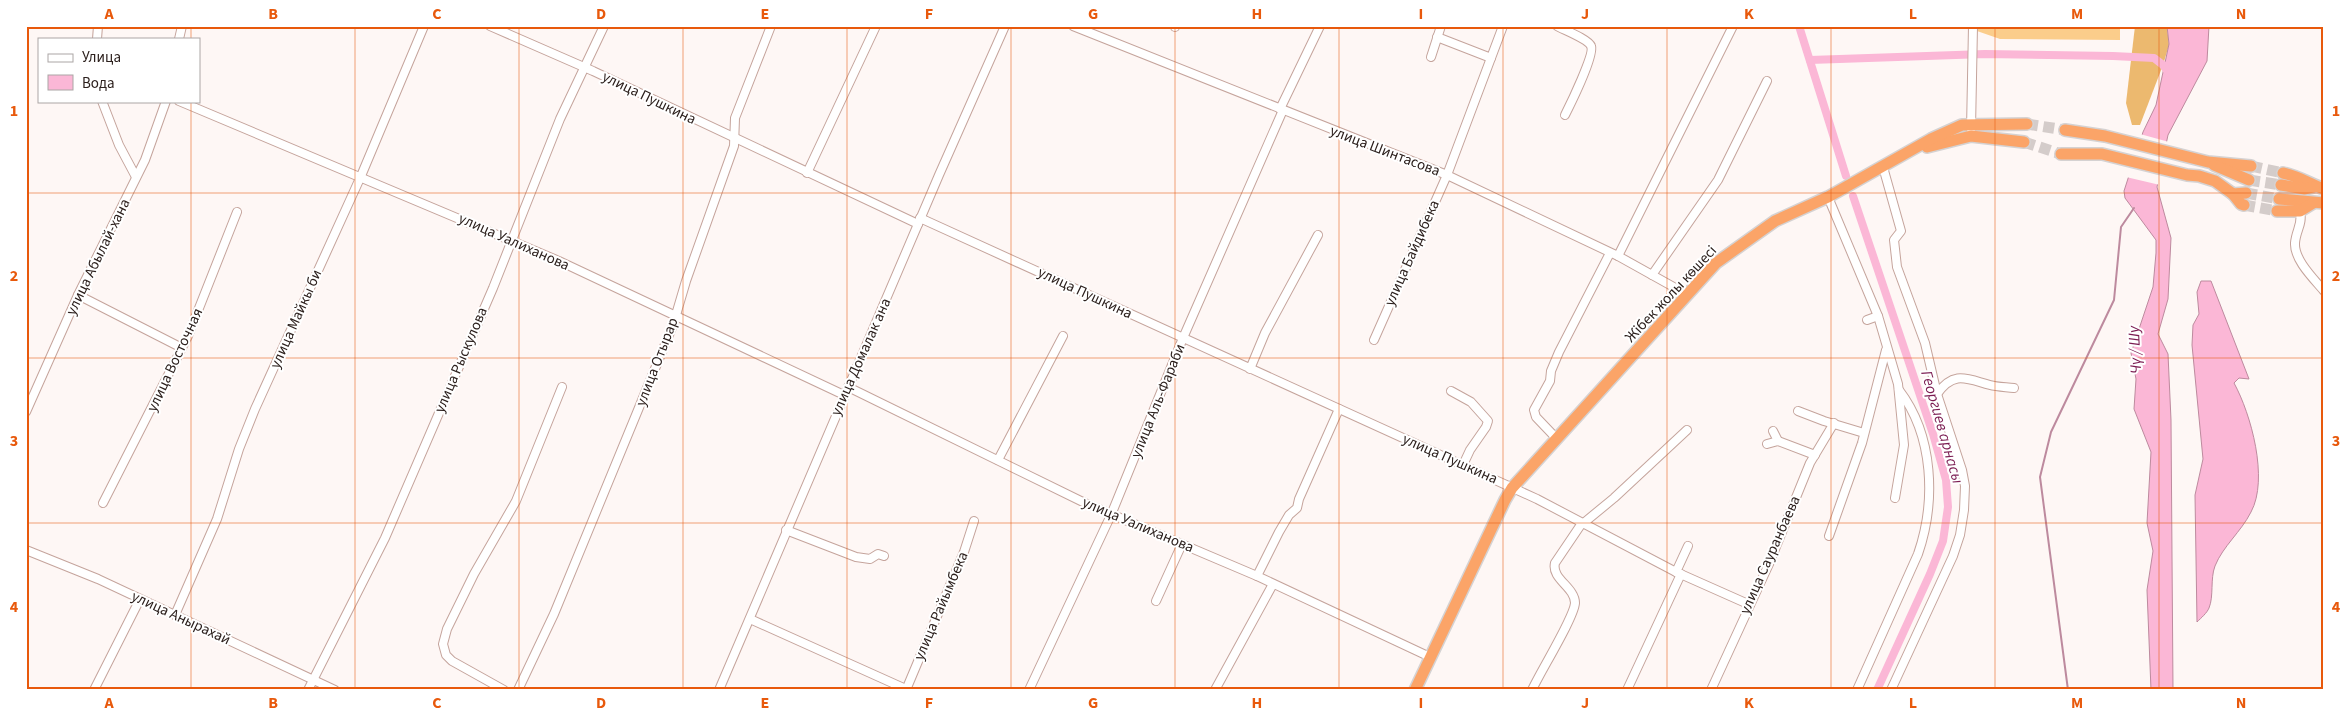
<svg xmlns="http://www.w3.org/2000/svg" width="2350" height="716" viewBox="0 0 2350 716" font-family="'Source Sans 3',sans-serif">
  <rect width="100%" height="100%" fill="#fef7f5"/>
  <polygon fill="#fbcd8b" points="1978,26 2120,26 2120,40 2000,39 1977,31"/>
  <polygon fill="#ecb96f" points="2135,26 2167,26 2169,45 2163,65 2140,125 2132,125 2126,103"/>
  <g fill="#fbb7d6" stroke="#bd8a9e">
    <polygon points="2167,26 2209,26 2207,61 2168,135 2157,187 2171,238 2168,299 2158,334 2168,354 2171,420 2173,690 2151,690 2147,590 2153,551 2147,523 2151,452 2134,409 2136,379 2131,353 2153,287 2156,253 2156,240 2125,198 2124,191 2143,132 2156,105 2169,44"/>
    <path d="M2201,281H2211L2249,379L2239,378L2234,383C2251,414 2269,479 2251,512C2241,532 2223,546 2215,566C2210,579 2214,596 2209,608C2207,613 2201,618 2197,622L2195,495L2203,459L2192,345L2193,325L2199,314L2197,292Z"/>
  </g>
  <polygon fill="#fef7f5" points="2140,134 2169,142 2160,185 2126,177"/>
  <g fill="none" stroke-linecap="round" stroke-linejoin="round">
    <polyline stroke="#bd8a9e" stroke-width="2" points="2068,690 2040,477 2051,432 2114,300 2121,227 2134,208"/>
    <g stroke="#fbb7d6" stroke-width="8">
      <polyline points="1799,26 1846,176"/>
      <polyline points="1810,60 1985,54 2113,56 2154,58 2163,65 2169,73"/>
      <polyline points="1853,196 1933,434 1946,480 1948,507 1943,541 1930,574 1877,690"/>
    </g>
    <g stroke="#d4ccca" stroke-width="11" stroke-dasharray="11 5.5" stroke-linecap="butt">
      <polyline points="2027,124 2065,130"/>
      <polyline points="2024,142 2061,154"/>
      <polyline points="2251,166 2283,173"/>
      <polyline points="2249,180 2281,185"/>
      <polyline points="2246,193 2279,199"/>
      <polyline points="2244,205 2277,211"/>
    </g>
    <g stroke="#c5a49c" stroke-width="10">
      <g id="minor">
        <polyline points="490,26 593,71 918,224"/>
        <polyline points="1073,26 1447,175 1618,256 1688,295"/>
        <path d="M1557,26C1564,30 1588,39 1591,46C1595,54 1570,105 1565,115"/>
        <polyline points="1175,27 1175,26"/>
        <polyline points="1437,37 1491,58"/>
        <polyline points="97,39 98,26"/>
        <polyline points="179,39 182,26"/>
        <polyline points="1431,57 1441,26"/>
        <polyline points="102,101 119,145 136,177"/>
        <polyline points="179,101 559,261 844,395"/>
        <polyline points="1280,109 1320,26"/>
        <polyline points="1971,129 1973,26"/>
        <polyline points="1883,167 1901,231 1894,240 1897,267 1925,343 1937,394 1962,470 1965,486 1964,510 1960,535 1953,556 1891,690"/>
        <polyline points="807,173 876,26"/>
        <polyline points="1828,197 1878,316 1898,384 1904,445 1895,498"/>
        <path d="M2300,211C2303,224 2296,230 2295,243C2294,260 2314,279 2324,291"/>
        <polyline points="920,218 1537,499 1676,572 1748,604"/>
        <polyline points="1618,256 1733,26"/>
        <polyline points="1652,275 1718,180 1767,81"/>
        <polyline points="78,295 182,348"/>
        <polyline points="1867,320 1878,316"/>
        <polyline points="1374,340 1447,175 1503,26"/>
        <polyline points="1250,369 1265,333 1318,235"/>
        <polyline points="848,387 1085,503 1257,576 1430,657"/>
        <polyline points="1451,391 1471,402 1488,421 1486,427 1470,450 1463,465"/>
        <path d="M1937,394C1954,370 1967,379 1990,385C1997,387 2006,387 2014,388"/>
        <polyline points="1798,411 1824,421 1864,433"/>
        <polyline points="26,412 78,295 145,160 166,101"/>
        <polyline points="1773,431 1778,441"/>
        <polyline points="1557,439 1536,417 1534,410 1550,381 1551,371 1559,352 1610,253"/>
        <polyline points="1767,444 1778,441 1815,455"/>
        <polyline points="998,460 1063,336"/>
        <polyline points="103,503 188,336 237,212"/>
        <polyline points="786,530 856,557 870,559 878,554 884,556"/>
        <polyline points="1829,536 1862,443 1886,350"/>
        <polyline points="26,550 98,579 335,690"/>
        <polyline points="1676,572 1688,546"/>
        <polyline points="1257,576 1279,532 1289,515 1297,508 1299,499 1339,409"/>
        <polyline points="1156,601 1182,544"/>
        <polyline points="175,615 217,519 239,449 255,409 361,176 424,26"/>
        <polyline points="750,619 908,690"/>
        <polyline points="94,690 140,599"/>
        <polyline points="308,690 385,538 493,288 560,119 604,26"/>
        <polyline points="504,690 452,661 446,655 443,644 447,629 474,574 516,501 562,387"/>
        <polyline points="518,690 554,614 673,325 686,281 734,146 735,118 771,26"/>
        <polyline points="719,690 939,175 1005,26"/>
        <polyline points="906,690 964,552 974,521"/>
        <polyline points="1029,690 1111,515 1183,338 1283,110"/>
        <polyline points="1215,690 1273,584"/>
        <path d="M1532,690C1540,672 1574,618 1575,603C1575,587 1551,579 1555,563L1580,526L1614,498L1687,430"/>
        <polyline points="1627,690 1681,574"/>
        <polyline points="1711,690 1769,564 1810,463 1834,423"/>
        <path d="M1857,690L1918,554C1936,502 1934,436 1899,390"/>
      </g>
    </g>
    <g stroke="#d5d2d2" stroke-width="14">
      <g id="highway">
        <polyline points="2065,130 2105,136 2208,162 2251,166"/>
        <polyline points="1927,147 1971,136 2024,142"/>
        <polyline points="2061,154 2102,154 2187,175 2199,176 2215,181 2233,194 2246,193"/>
        <polyline points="2214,165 2249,180"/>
        <path d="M2283,173C2298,176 2310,184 2324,189"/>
        <polyline points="2281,185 2305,189 2314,187"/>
        <polyline points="2233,194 2241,204 2244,205"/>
        <polyline points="2279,199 2324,203"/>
        <polyline points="2277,211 2300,211 2313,203"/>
        <polyline points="1415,690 1505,500 1512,488 1716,263 1775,221 1828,197 1931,139 1962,125 2027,124"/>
      </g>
    </g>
    <use href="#minor" stroke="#fff" stroke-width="8"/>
    <use href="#highway" stroke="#fba468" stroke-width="11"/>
  </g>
  <path fill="none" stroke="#e8590c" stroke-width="1" stroke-opacity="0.55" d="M191,26V39M355,26V690M519,26V690M683,26V690M847,26V690M1011,26V690M1175,26V690M1339,26V690M1503,26V690M1667,26V690M1831,26V690M1995,26V690M2159,26V690M191,101V690M26,193H2324M26,358H2324M26,523H2324"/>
  <g text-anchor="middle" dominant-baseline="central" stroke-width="4" stroke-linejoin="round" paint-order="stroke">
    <g font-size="15" fill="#2c201d" stroke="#fff">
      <text transform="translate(649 98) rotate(26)">улица Пушкина</text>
      <text transform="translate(1385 151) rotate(21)">улица Шинтасова</text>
      <text transform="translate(514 242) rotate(24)">улица Уалиханова</text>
      <text transform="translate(1412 253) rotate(-66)">улица Байдибека</text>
      <text transform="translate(98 257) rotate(-64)">улица Абылай-хана</text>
      <text transform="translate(1085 293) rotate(25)">улица Пушкина</text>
      <text transform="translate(1671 294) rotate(-47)">Жібек жолы көшесі</text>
      <text transform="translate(296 319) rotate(-66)">улица Майкы би</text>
      <text transform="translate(861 357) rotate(-66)">улица Домалак ана</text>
      <text transform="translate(175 360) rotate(-65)">улица Восточная</text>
      <text transform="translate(461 360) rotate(-67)">улица Рыскулова</text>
      <text transform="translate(657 362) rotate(-69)">улица Отырар</text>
      <text transform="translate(1158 401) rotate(-68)">улица Аль-Фараби</text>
      <text transform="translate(1450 459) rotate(24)">улица Пушкина</text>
      <text transform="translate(1138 525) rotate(23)">улица Уалиханова</text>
      <text transform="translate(1770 555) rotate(-66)">улица Сауранбаева</text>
      <text transform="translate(941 606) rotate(-67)">улица Райымбека</text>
      <text transform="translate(181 618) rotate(25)">улица Анырахай</text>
    </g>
    <g font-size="16" font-style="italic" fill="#7b1c52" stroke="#fff">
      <text transform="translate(2135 350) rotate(-93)">Чү / Шу</text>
      <text transform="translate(1942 427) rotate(74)">Георгиев арнасы</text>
    </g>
  </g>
  <rect width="2350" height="716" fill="none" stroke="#ffffff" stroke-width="55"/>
  <rect x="38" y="38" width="162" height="65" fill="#ffffff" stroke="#aba6a5"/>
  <rect x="48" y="54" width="25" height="8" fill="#ffffff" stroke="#aba6a5"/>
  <text x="82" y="62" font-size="15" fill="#2c201d">Улица</text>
  <rect x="48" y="75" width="25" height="15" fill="#fbb7d6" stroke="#aba6a5"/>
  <text x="82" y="88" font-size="15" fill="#2c201d">Вода</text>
  <rect x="28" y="28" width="2294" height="660" fill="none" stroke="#e8590c" stroke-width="2"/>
  <g font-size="16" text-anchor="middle" font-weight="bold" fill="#e8590c">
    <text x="109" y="19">A</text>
    <text x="273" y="19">B</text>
    <text x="437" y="19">C</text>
    <text x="601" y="19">D</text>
    <text x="765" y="19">E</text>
    <text x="929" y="19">F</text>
    <text x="1093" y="19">G</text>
    <text x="1257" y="19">H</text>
    <text x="1421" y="19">I</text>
    <text x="1585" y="19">J</text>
    <text x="1749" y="19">K</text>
    <text x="1913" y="19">L</text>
    <text x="2077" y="19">M</text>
    <text x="2241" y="19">N</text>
    <text x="14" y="116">1</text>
    <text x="2336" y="116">1</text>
    <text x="14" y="281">2</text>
    <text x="2336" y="281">2</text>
    <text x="14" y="446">3</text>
    <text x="2336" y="446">3</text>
    <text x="14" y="612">4</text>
    <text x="2336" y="612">4</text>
    <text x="109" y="708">A</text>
    <text x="273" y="708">B</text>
    <text x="437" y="708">C</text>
    <text x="601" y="708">D</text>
    <text x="765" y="708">E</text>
    <text x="929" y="708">F</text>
    <text x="1093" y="708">G</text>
    <text x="1257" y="708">H</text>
    <text x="1421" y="708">I</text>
    <text x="1585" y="708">J</text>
    <text x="1749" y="708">K</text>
    <text x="1913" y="708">L</text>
    <text x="2077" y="708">M</text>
    <text x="2241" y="708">N</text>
  </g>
</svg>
